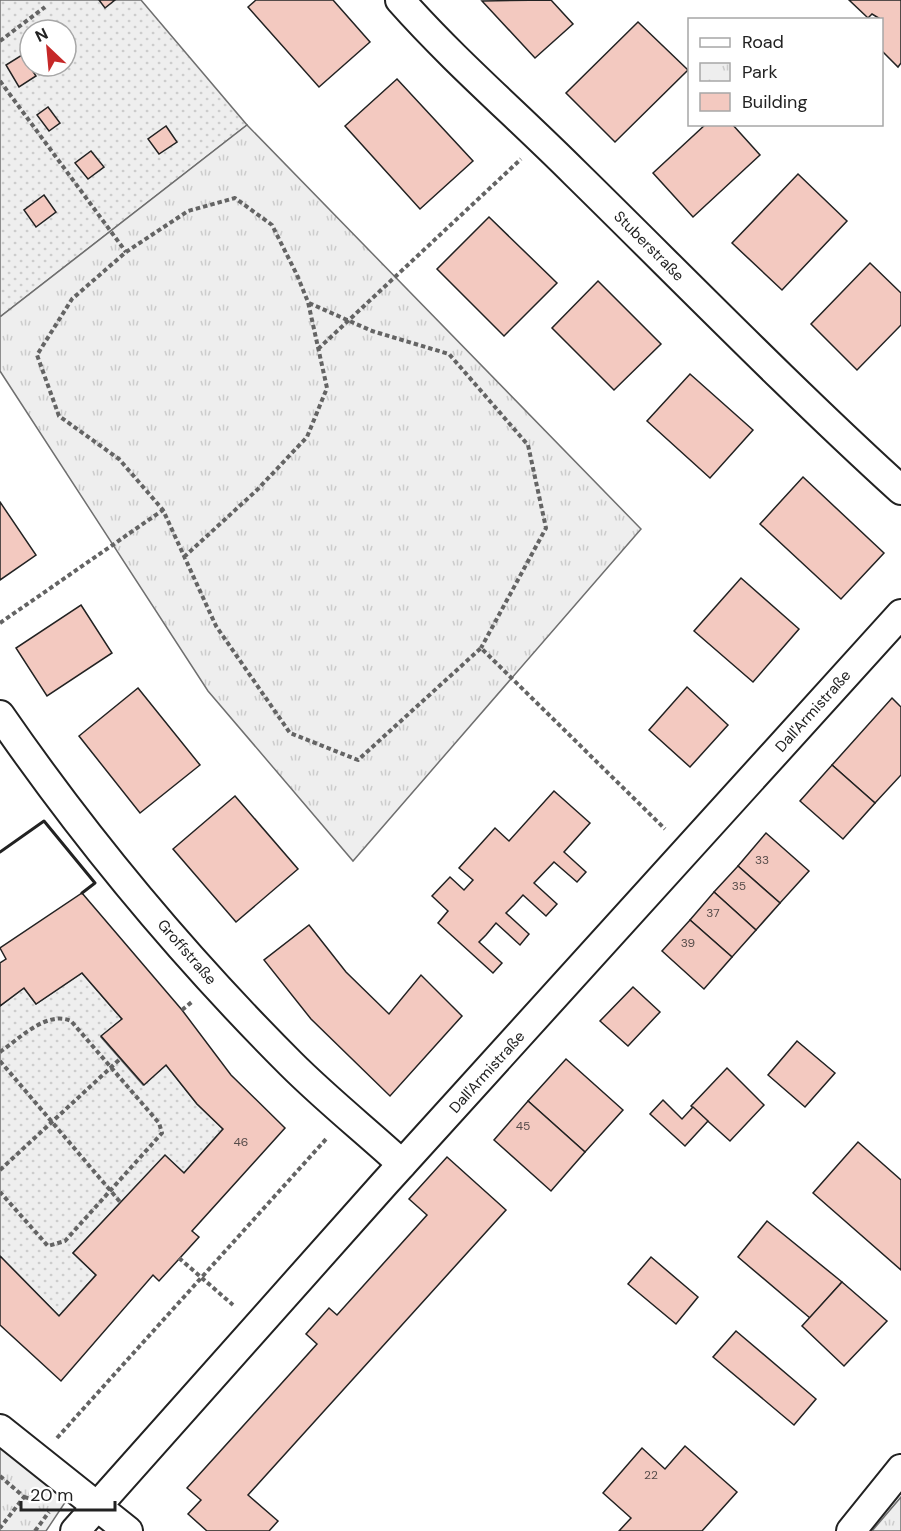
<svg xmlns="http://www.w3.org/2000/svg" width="901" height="1531" viewBox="0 0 901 1531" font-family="'DM Sans',sans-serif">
  <defs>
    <pattern id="grass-dots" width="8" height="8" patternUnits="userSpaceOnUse" patternTransform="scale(1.5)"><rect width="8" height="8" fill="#eee"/><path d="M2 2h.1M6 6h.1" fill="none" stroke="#ccc" stroke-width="1.8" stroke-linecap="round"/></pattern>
    <pattern id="park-tufts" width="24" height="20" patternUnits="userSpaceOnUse" patternTransform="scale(1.5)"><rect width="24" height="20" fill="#eee"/><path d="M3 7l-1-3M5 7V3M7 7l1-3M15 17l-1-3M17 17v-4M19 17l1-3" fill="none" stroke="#ccc"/></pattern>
  </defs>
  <rect width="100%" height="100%" fill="#fff"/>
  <g fill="url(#grass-dots)" stroke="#6f6f6f" stroke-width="1.5" fill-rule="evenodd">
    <path d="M0,0H141L247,125L0,317ZM30,30H66V66H30Z"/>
    <polygon points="82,973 122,1019 101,1037 143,1085 166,1065 197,1104 223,1129 184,1173 165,1156 73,1253 96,1275 59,1316 0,1256 0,1006 24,988 36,1004"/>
  </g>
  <g fill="url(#park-tufts)" stroke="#6f6f6f" stroke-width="1.5">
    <polygon points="247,125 641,529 353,861 208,691 0,371 0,317"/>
    <polygon points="0,1446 68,1498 46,1531 0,1531"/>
    <polygon points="901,1497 901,1531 872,1531"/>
  </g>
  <g fill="#f3c9c0" stroke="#222" stroke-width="1.5">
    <polygon points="99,0 115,0 105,8"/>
    <polygon points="256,0 333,0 370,42 319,87 248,7"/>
    <polygon points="551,0 573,24 535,58 482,1"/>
    <polygon points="849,0 901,0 901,63 898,67 882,51 882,20 872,14 868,18"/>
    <polygon points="638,22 688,70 615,142 566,93"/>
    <polygon points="22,55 36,76 19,87 6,65"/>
    <polygon points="397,79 473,161 420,209 345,126"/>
    <polygon points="48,107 60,123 49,131 37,115"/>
    <polygon points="706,124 732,124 760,155 693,217 653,173"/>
    <polygon points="166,126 177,142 159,154 148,139"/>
    <polygon points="91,151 104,167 88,179 75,163"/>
    <polygon points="798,174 847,221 782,290 732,243"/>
    <polygon points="44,195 56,212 36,227 24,210"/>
    <polygon points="489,217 557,283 504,336 437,269"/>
    <polygon points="870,263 901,293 901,325 857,370 811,324"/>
    <polygon points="598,281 661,344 614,390 552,328"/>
    <polygon points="690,374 753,430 710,478 647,421"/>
    <polygon points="803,477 884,553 841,599 760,524"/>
    <polygon points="0,502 36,555 0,580"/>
    <polygon points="741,578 799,629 753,682 694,631"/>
    <polygon points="81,605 112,653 47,696 16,648"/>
    <polygon points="687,687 728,725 690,767 649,730"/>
    <polygon points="138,688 200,765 140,813 79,736"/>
    <polygon points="892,698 901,707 901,775 875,803 832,765"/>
    <polygon points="832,765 875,803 843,839 800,801"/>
    <polygon points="554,791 590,823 564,852 586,872 577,882 554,862 534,883 557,904 546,916 523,895 514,905 506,913 529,934 520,945 496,923 486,935 479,942 502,963 493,973 438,923 448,911 432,896 450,877 464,890 473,880 459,868 495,828 509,841"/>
    <polygon points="235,796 298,869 236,922 173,849"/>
    <polygon points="766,833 809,871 780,903 738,866"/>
    <polygon points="738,866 780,903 756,930 714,892"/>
    <polygon points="714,892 756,930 732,957 690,920"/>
    <polygon points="82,893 182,1010 231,1075 285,1128 192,1231 199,1237 159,1281 153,1275 61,1381 0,1325 0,1256 59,1316 96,1275 73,1253 165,1155 184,1173 223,1129 197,1104 166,1065 144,1085 101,1036 122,1019 82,973 36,1004 24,988 0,1006 0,963 6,959 0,948"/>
    <polygon points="690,920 732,957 704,989 662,951"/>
    <polygon points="309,925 346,972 389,1014 421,975 462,1016 390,1096 311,1019 264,960"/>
    <polygon points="633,987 660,1012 628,1046 600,1021"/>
    <polygon points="797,1041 835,1073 805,1107 768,1075"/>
    <polygon points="566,1059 623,1110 585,1152 528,1101"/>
    <polygon points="727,1068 764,1105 730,1141 691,1106"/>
    <polygon points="663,1100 682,1119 693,1107 708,1121 685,1146 650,1114"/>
    <polygon points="528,1101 585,1152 551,1191 494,1140"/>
    <polygon points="858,1142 901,1180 901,1270 813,1193"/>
    <polygon points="447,1157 506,1210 248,1495 278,1521 269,1531 207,1531 188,1514 201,1500 187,1488 317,1344 306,1334 329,1308 337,1315 427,1215 409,1199"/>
    <polygon points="767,1221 842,1282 810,1318 738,1257"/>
    <polygon points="651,1257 698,1297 676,1324 628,1284"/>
    <polygon points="842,1282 887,1321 844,1366 802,1326"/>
    <polygon points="736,1331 816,1399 794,1425 713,1357"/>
    <polygon points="685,1446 737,1492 702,1531 619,1531 631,1518 603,1493 642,1448 665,1469"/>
  </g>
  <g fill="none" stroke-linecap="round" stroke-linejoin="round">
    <g stroke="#222" stroke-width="32">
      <g id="minor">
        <path d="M400,0C454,61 517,115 575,173C683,279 789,388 901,490"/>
        <path d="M0,715C85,838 185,958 291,1064C326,1099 366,1131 402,1164"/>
        <polyline points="0,1429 128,1531"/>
        <polyline points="75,1531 384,1184 901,614"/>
        <polyline points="851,1531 901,1469"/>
      </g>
    </g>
    <g stroke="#646464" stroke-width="4" stroke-dasharray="4.5 3" stroke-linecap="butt">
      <polyline points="0,41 45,7"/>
      <polyline points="0,81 126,252"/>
      <polyline points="309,303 372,331 449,354 528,445 546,528 481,648"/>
      <polyline points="318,349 521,159"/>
      <polyline points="184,557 257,490 307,437 327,388 308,302 297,275 272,225 235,198 188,211 126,252 72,299 37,355 59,416 119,459 163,510 216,626 290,733 358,760 481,648 665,829"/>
      <polyline points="0,623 163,510"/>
      <polyline points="182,1010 193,1001"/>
      <path d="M0,1052C19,1039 47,1010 71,1021L159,1123L162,1133L65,1241L48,1246L0,1192"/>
      <polyline points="0,1061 121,1203"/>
      <polyline points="0,1170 120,1059"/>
      <polyline points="179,1258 233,1305"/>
      <polyline points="57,1438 327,1138"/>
      <polyline points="0,1476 24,1497 0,1528"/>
      <polyline points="24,1497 39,1501"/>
      <polyline points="35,1531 49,1512"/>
    </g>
    <use href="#minor" stroke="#fff" stroke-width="28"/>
    <polyline stroke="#222" stroke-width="3" points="0,852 44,821 95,883 82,893"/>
  </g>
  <g text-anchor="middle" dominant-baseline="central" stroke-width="4.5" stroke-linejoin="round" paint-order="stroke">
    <g font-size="12" fill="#564c4a">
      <text x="762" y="860">33</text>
      <text x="739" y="886">35</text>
      <text x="713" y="913">37</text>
      <text x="688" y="943">39</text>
      <text x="523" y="1126">45</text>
      <text x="241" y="1142">46</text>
      <text x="651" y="1475">22</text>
    </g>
    <g font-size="15" fill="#222" stroke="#fff">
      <text transform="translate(649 246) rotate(45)">Stuberstraße</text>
      <text transform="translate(813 711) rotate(-48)">Dall'Armistraße</text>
      <text transform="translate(187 952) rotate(49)">Groffstraße</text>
      <text transform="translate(487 1072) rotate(-48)">Dall'Armistraße</text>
    </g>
  </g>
  <rect x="688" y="18" width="195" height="108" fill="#ffffff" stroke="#a7a7a7" stroke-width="1.5"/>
  <rect x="700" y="38" width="30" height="9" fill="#ffffff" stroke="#a7a7a7" stroke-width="1.5"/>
  <text x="742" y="48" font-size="18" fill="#222222">Road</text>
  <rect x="700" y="63" width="30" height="18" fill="url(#park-tufts)" stroke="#a7a7a7" stroke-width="1.5"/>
  <text x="742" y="78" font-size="18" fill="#222222">Park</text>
  <rect x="700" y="93" width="30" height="18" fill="#f3c9c0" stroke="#a7a7a7" stroke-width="1.5"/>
  <text x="742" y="108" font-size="18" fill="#222222">Building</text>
  <g transform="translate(48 48) rotate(334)"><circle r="28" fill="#ffffff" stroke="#a7a7a7" stroke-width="1.5"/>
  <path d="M0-4.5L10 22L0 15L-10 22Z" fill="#c62828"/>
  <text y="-9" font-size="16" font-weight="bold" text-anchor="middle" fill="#222222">N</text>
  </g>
  <path d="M21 1501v9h94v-9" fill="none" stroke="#222222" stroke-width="3"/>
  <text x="30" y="1501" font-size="18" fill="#222222" stroke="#ffffff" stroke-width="4.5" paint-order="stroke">20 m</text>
</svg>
